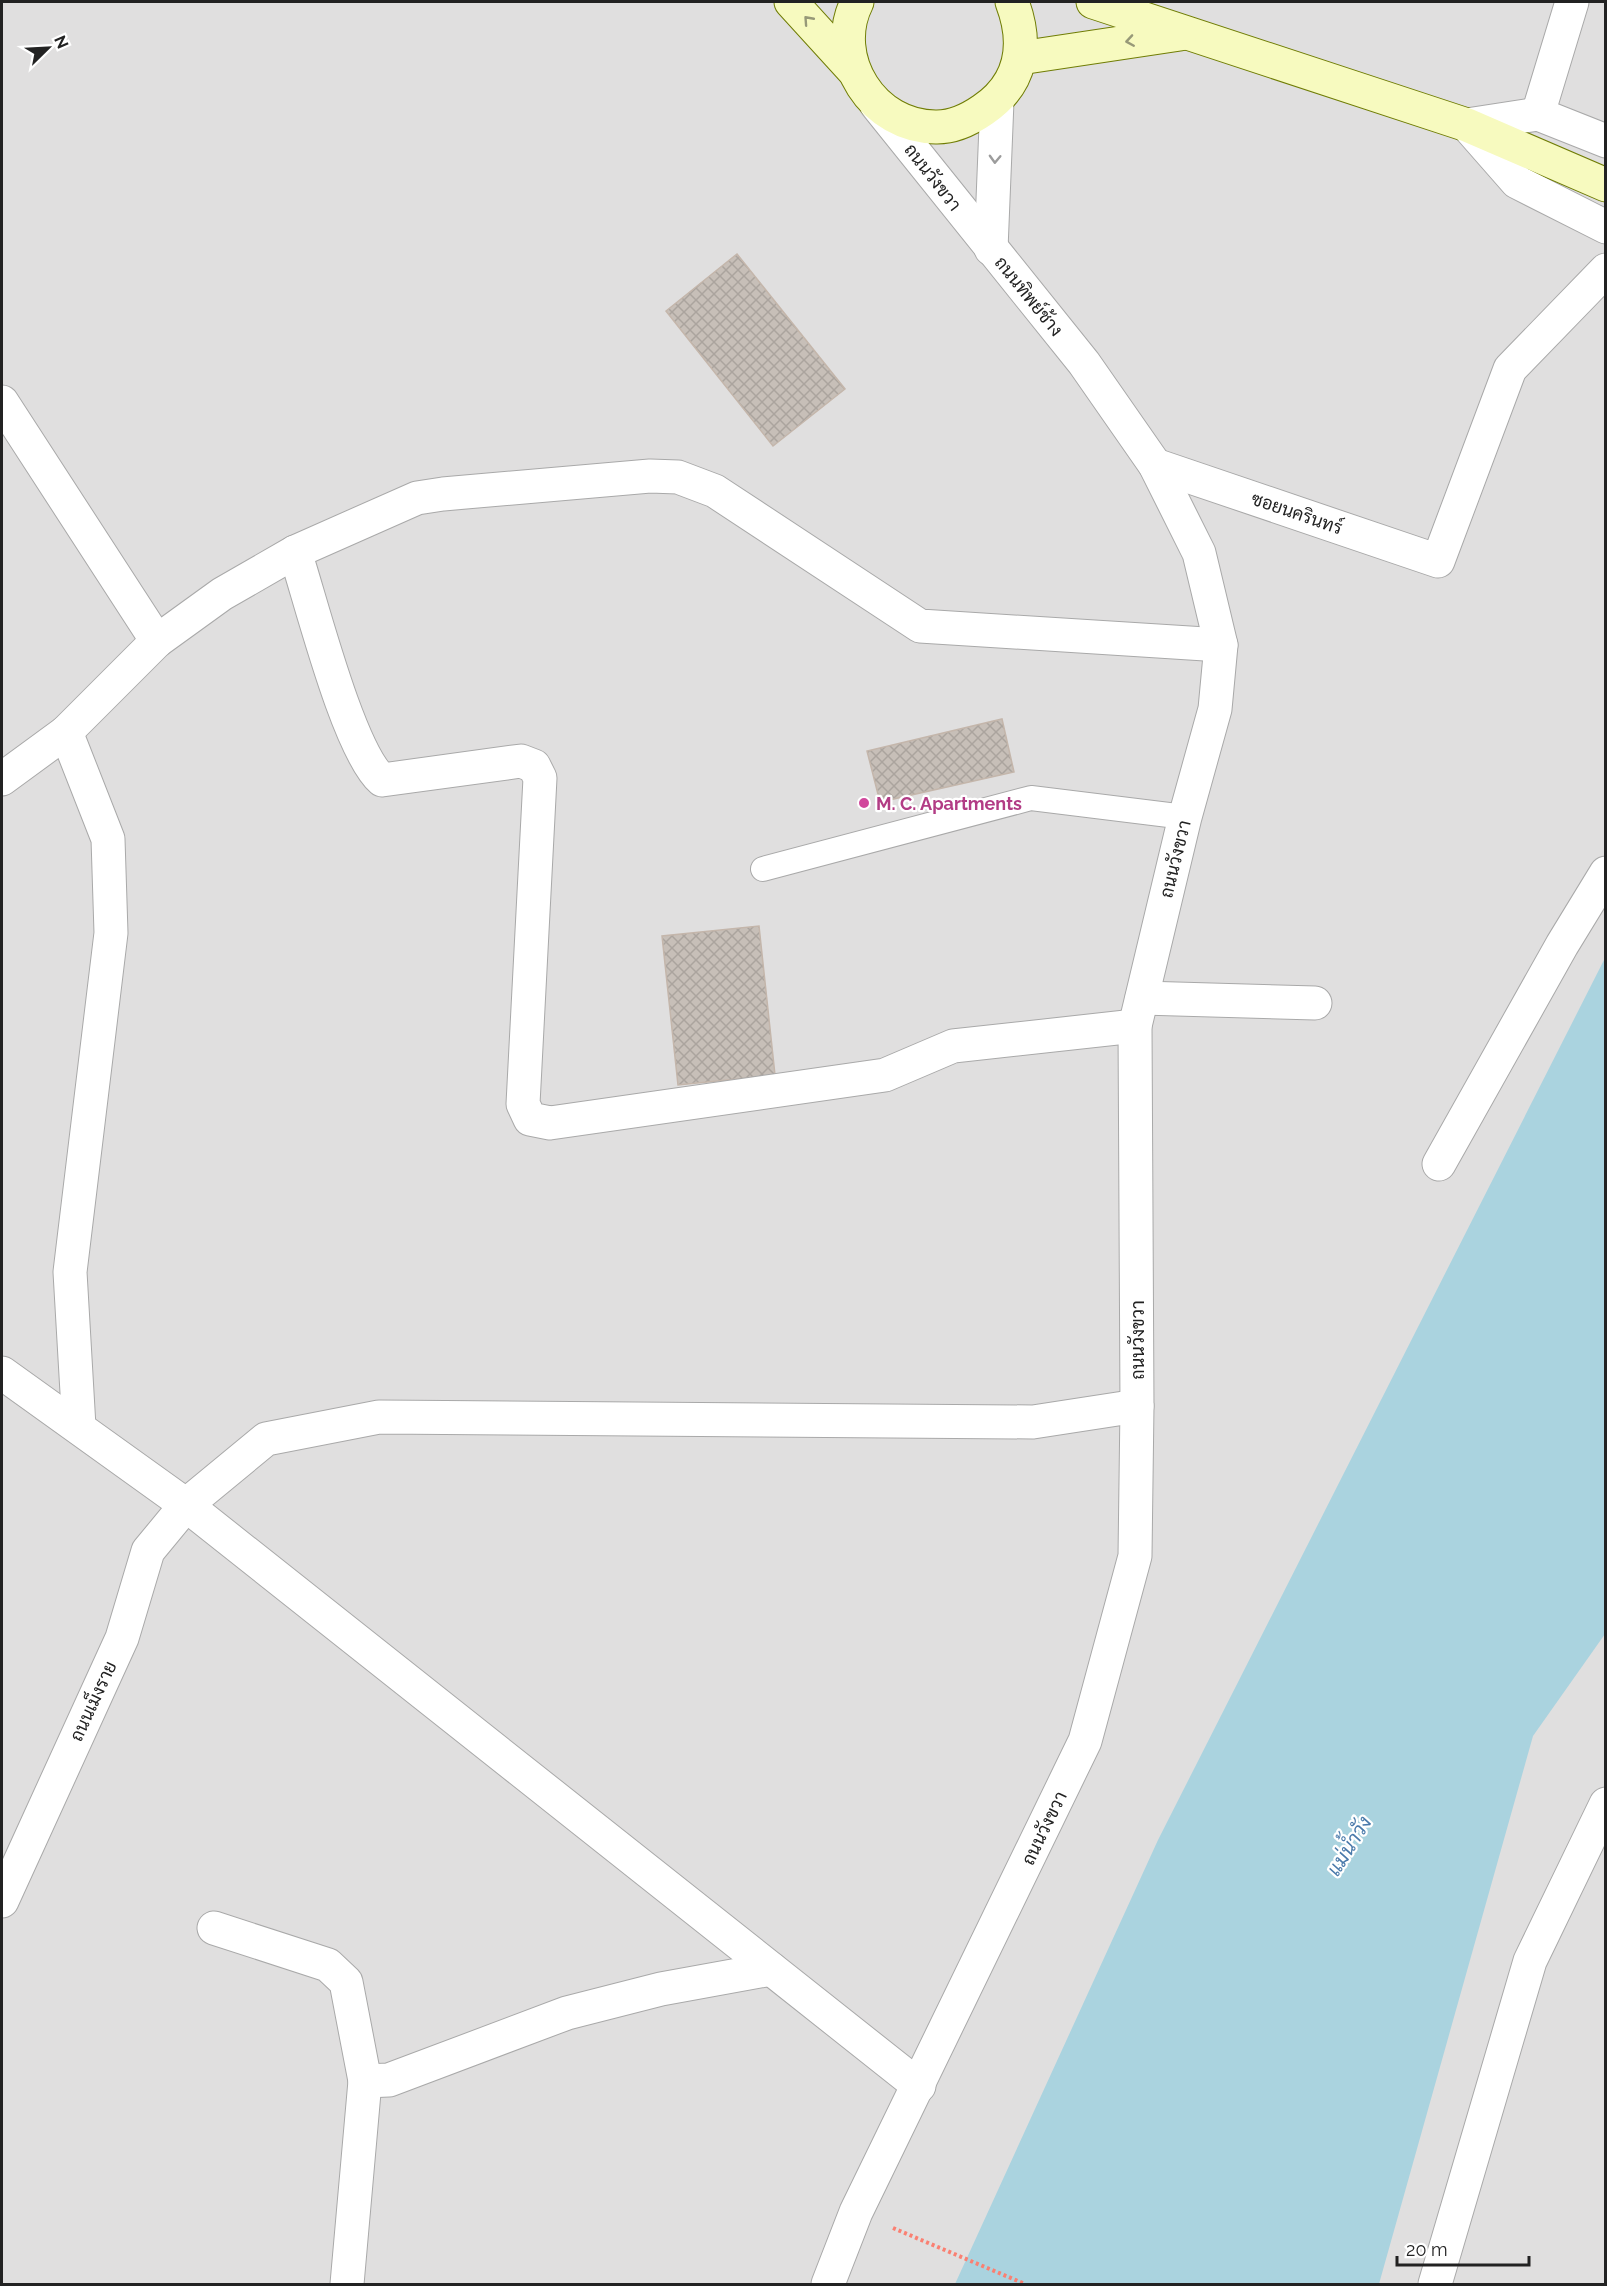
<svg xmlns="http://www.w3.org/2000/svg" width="1607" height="2286" viewBox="0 0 1607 2286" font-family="Raleway,Sarabun,sans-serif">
  <defs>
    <pattern id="building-cross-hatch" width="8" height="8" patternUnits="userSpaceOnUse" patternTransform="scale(1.5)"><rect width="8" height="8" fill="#c7bfb8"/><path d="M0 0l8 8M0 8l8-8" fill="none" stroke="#aba49e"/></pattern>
  </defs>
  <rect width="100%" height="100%" fill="#f2efe9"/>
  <rect fill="#e0dfdf" x="2" y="2" width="1603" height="2282"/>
  <polygon fill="#aad3df" points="1605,958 1605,1634 1533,1736 1379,2284 955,2284 1158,1840"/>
  <g fill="url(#building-cross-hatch)" stroke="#c4b6ab" stroke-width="1.5">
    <polygon points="737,254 845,389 773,446 666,311"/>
    <polygon points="1002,719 1014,772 880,802 867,751"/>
    <polygon points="759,926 775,1075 678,1085 662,936"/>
  </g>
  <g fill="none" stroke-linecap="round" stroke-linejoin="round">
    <g stroke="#a9a9a9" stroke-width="26">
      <polyline id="lane" points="763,869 1031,798 1185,817"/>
    </g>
    <g stroke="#a9a9a9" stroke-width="35">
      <g id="street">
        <polyline points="1538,114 1572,2"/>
        <polyline points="1467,125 1517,182 1606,227"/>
        <polyline points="1467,125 1538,114 1606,141"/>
        <polyline points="991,249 997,101"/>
        <polyline points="2,402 157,641"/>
        <polyline points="1155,465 1438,561 1510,369 1606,270"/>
        <path d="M295,552C311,601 348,750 382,780L521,761L534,766L540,778L523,1104L530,1119L550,1123L885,1075L953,1046L1135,1026"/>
        <polyline points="66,732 108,839 111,933 70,1272 79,1427"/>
        <polyline points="2,779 66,732 157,641 222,594 295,552 417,498 443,494 650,476 678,477 715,491 920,626 1221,645"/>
        <polyline points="1142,998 1315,1003"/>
        <polyline points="1439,1164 1562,945 1606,873"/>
        <polyline points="2,1373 186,1505 919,2086"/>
        <polyline points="2,1901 122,1638 148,1551 186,1505 266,1439 379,1417 1033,1422 1137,1406"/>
        <polyline points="214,1928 328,1965 346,1982 365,2081 389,2080 567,2013 661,1989 771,1969"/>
        <polyline points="347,2284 365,2081"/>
        <polyline points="828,2284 856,2212 1085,1741 1135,1556 1137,1406 1135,1026 1185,817 1215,709 1221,645 1199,553 1155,465 1084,363 876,104"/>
        <polyline points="1435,2284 1530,1961 1606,1804"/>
      </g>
    </g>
    <g stroke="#707d05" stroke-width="35">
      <g id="secondary">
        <polyline points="791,2 853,70"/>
        <path d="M857,2C829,58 873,128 937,127C953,127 970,119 983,110C1023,83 1028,44 1012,2"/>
        <polyline points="1093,2 1467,125 1606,185"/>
        <polyline points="1020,58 1180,34"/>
      </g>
    </g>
    <polyline stroke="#fa8072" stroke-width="4" stroke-dasharray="3 3" stroke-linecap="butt" points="893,2228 1025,2284"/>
    <use href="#lane" stroke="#fff" stroke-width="24"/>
    <use href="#street" stroke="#fff" stroke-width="33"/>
    <use href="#secondary" stroke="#f7fabf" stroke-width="33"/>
  </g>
  <defs><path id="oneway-chevron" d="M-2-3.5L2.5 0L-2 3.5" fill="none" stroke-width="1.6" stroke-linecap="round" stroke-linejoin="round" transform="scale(1.5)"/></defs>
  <g stroke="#979978">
    <use href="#oneway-chevron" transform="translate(808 20) rotate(-132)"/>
    <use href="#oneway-chevron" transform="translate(1130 41) rotate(171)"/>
  </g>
  <use stroke="#9c9c9c" href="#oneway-chevron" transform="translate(995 159) rotate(92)"/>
  <circle fill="#d1479c" stroke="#fff" stroke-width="2" cx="864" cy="803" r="6"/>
  <g text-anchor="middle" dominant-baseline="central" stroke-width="4.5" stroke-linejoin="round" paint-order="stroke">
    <g font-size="18" fill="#222" stroke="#fff">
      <text transform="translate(933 177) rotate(52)">ถนนวังขวา</text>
      <text transform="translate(1029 296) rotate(51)">ถนนทิพย์ช้าง</text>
      <text transform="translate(1297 513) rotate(19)">ซอยนครินทร์</text>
      <text transform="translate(1175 859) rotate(-76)">ถนนวังขวา</text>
      <text transform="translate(1137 1340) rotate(-90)">ถนนวังขวา</text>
      <text transform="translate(93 1701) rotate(-65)">ถนนเม็งราย</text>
      <text transform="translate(1044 1828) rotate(-64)">ถนนวังขวา</text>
    </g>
    <g font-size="18" font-weight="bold" fill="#b23c85" stroke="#fff" text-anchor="start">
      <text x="876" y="803">M. C. Apartments</text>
    </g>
    <g font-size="20" font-style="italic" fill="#4a7aab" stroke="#fff">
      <text transform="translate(1349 1846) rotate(-58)">แม่น้ำวัง</text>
    </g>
  </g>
  <rect width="1607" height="2286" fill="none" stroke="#222222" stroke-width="6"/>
  <g transform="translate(48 48) rotate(66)" stroke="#ffffff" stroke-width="4.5" paint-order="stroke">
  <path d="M0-4.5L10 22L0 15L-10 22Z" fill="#222222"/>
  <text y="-9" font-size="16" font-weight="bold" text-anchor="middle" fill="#222222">N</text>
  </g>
  <path d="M1397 2256v9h132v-9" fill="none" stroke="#222222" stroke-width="3"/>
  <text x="1406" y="2256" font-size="18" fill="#222222" stroke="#ffffff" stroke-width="4.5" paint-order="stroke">20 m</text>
</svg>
